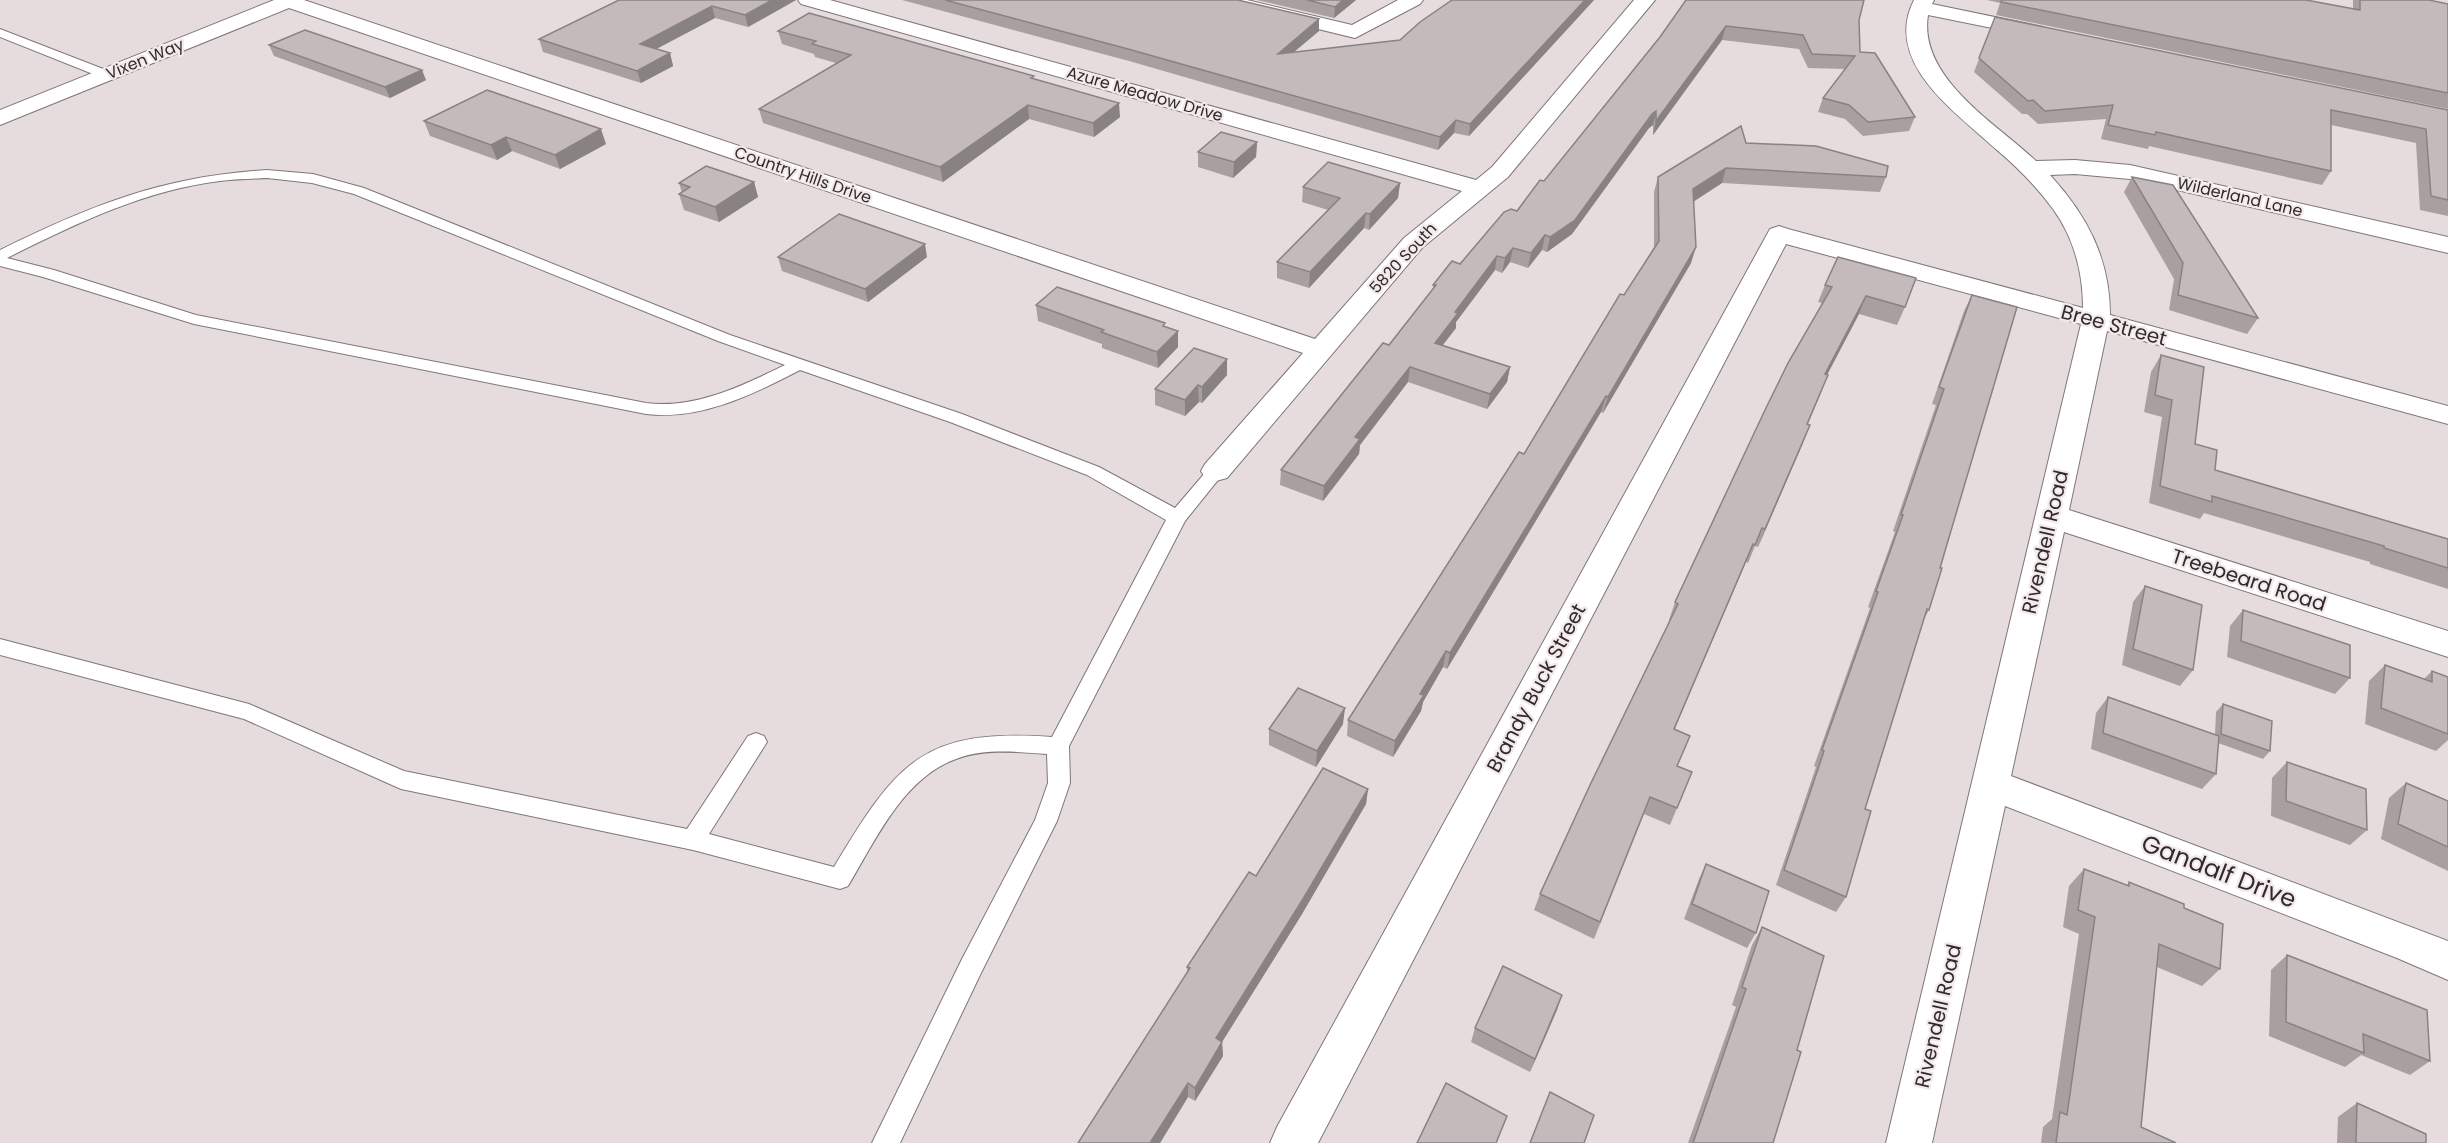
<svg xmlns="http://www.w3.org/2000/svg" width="2448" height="1143" viewBox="0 0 2448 1143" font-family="Poppins,sans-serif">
  <rect width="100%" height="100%" fill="#e7dcdd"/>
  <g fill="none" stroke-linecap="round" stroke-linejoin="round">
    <g stroke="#7f7677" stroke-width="2">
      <g id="lane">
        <polygon points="0,29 111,72 113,75 107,79 103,78 0,37"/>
        <path d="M267,170L313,174L364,188L730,335L962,414L1099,467L1175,508L1210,467H1222L1225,471L1222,475L1185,521L1069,746L1070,783L1057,821L980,975L900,1143H872L962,959L1035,820L1048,783L1047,754C1018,752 984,748 956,759C903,778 875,841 848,886L840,889L693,850L401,789L244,719L0,655V639L249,704L404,771L687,829L748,736L756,733L764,736L767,742L709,834L834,867C897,762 923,728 1052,737L1166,520L1087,475L950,422L800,370C754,394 700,421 646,414L194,324L43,277L0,266V250C91,205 164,176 267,170ZM267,178L312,183L354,194L718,341L785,365C742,386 695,409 646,403L196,315L54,270L7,258C75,224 145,190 220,181C236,179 251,179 267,178Z"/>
      </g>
    </g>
    <g stroke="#7f7677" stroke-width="2">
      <g id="street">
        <polygon points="274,0 304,0 1315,339 1404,238 1462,191 801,4 798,0 830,0 1476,180 1492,167 1634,0 1655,0 1508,177 1422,248 1227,478 1216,481 1205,478 1201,471 1205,464 1303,353 289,8 0,125 0,110"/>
        <polygon points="1212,0 1247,0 1352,25 1398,0 1423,0 1420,4 1355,38 1215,4"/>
        <path d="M1914,0H1934L1932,4L2043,27L2046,31L2043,35L2036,37L1928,15C1918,78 1996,123 2036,161L2075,160L2130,165L2448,237V253L2130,179L2075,174L2050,175C2087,215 2110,259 2110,315L2448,406V424L2107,331L2069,510L2448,631V657L2064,532L2011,776L2448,941V980L2397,958L2005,806L1932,1143H1886L2081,324L1786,244L1318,1143H1270L1277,1127L1770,229L1779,226L1788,229L2083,308C2083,273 2074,238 2053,209C2037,187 2018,168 1997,150C1957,113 1882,63 1914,0Z"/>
      </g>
    </g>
    <use href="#lane" fill="#fff" fill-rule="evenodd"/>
    <use href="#street" fill="#fff" fill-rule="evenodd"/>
  </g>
  <g fill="#a99fa1">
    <polygon points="619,0 796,0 748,27 715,18 656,49 670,53 673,66 641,83 543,52 539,39"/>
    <polygon points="902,0 1238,0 1319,19 1319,31 1294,52 1400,40 1594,0 1469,136 1454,133 1438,150 1129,61"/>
    <polygon points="1257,0 1356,0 1334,18"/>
    <polygon points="1686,0 1859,20 1860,52 1915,117 1909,131 1863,136 1845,119 1818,112 1823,98 1845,69 1808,68 1799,49 1722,40 1653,135 1653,125 1649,128 1572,234 1547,252 1542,250 1528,268 1510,262 1502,273 1495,270 1456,322 1456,328 1442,345 1510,367 1507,382 1487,409 1408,382 1360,445 1359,454 1323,501 1280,485 1281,470 1389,345 1433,290 1433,285 1460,264 1517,211 1544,181 1660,37"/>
    <polygon points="1987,0 2306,0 2353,9 2353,0 2429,0 2448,4 2448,109 1996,15 2000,3"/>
    <polygon points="1995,17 2448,110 2448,216 2420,210 2416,143 2331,125 2331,171 2322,185 2149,146 2148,149 2101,139 2106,119 2038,124 2027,114 2022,114 1974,72"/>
    <polygon points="778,31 1035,80 1120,117 1094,137 1029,119 943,182 763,123 759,109 836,63 815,57 814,54 782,44"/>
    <polygon points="269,45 426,80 390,98 274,56"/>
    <polygon points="424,121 606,144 560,169 512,151 497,160 430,136"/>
    <polygon points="1257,142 1256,157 1233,178 1198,167 1198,152"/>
    <polygon points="1746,143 1886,177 1880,192 1722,183 1693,202 1691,263 1603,413 1601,412 1447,669 1443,667 1423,702 1421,711 1393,757 1347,736 1348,720 1524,454 1654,247 1654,192 1658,177"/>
    <polygon points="2132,177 2258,318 2247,334 2169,310 2174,279 2124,192"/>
    <polygon points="754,182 758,197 719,222 684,210 679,194 682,193 679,183"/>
    <polygon points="1400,183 1398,198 1369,230 1364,228 1309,288 1277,278 1277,262 1328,210 1302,202 1303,187"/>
    <polygon points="778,257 927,257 868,302 782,271"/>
    <polygon points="1825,285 1905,307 1897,325 1859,314 1827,375 1821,393 1808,424 1803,443 1758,547 1755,546 1748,563 1746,562 1674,729 1678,766 1677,808 1670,825 1644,814 1594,939 1534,910 1540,894 1670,621 1669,620 1675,602 1822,303 1818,302"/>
    <polygon points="1972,295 1940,568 1929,610 1923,621 1865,809 1846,897 1836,912 1776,885 1816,767 1814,766 1870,608 1868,607 1895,532 1893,531 1936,405 1932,404 1964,311"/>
    <polygon points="1036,305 1165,327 1178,347 1158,368 1102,348 1102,344 1038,321"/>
    <polygon points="2161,355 2195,444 2215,470 2448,539 2448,589 2370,564 2370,562 2204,513 2200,519 2149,503 2162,417 2144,412 2151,372"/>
    <polygon points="1227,375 1202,403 1199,402 1185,416 1155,405 1155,389"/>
    <polygon points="2145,586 2193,670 2180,686 2122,665 2133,602"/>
    <polygon points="2243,610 2350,678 2335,694 2227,657 2230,626"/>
    <polygon points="2385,665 2424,679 2432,671 2448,677 2448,740 2436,751 2365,724 2369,681"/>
    <polygon points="2108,697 2215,735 2216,712 2223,704 2270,751 2263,759 2218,743 2216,774 2202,789 2091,749 2096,713"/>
    <polygon points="1343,724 1316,767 1269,745 1269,729"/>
    <polygon points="2287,762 2367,830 2350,845 2271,816 2272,778"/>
    <polygon points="2406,783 2448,801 2448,871 2381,839 2389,798"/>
    <polygon points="1368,789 1366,804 1302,914 1222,1042 1223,1056 1195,1101 1188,1097 1160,1143 1187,973 1187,967 1256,876"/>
    <polygon points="1706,864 1756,933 1747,948 1684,919 1699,879"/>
    <polygon points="2084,869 2127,885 2129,882 2184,908 2220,969 2202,986 2157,967 2141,1127 2176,1143 2041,1143 2043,1127 2052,1119 2079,934 2063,927 2069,886"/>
    <polygon points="1762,927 1797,1050 1773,1143 1688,1143 1736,1007 1732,1005 1752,945"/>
    <polygon points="2287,955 2430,1061 2410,1075 2361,1055 2345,1067 2269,1036 2271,970"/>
    <polygon points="1557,1010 1530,1072 1471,1042 1475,1028"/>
    <polygon points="2357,1103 2426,1143 2337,1143 2338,1117"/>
  </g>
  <g fill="#898283">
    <polygon points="772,0 796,0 748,27 745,15"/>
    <polygon points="1343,0 1356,0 1334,18 1335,7"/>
    <polygon points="1585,0 1594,0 1469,136 1470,124"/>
    <polygon points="712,6 715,18 643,56 640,44"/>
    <polygon points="1319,19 1319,31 1277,66 1278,54"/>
    <polygon points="1726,26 1722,40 1653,135 1656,121"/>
    <polygon points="670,53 673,66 641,83 637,71"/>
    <polygon points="422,70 426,80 390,98 385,87"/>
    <polygon points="1119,103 1120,117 1094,137 1093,123"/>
    <polygon points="1028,105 1029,119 943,182 940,167"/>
    <polygon points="1656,111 1653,125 1649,128 1572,234 1547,252 1550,237"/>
    <polygon points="1456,120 1454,133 1438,150 1440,137"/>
    <polygon points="601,129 606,144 560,169 555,155"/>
    <polygon points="506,137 512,151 497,160 491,145"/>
    <polygon points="1257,142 1256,157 1233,178 1234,162"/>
    <polygon points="1726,168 1722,183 1688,205 1693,189"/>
    <polygon points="754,182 758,197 719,222 715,207"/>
    <polygon points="1400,183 1398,198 1369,230 1370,214"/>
    <polygon points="1366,213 1364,228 1309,288 1310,272"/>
    <polygon points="1545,235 1542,250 1528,268 1531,253"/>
    <polygon points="925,244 927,257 868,302 865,289"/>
    <polygon points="1696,247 1691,263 1603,413 1608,397"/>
    <polygon points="1513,248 1510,262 1502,273 1505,258"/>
    <polygon points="1497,256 1495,270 1456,322 1456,328 1433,358 1435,343 1455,312"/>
    <polygon points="1866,296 1859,314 1818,392 1825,374"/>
    <polygon points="1178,331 1178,347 1158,368 1157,352"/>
    <polygon points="1227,359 1227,375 1202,403 1202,387"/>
    <polygon points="1410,367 1408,382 1360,445 1359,454 1323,501 1324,486 1355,437"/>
    <polygon points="1510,367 1507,382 1487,409 1490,394"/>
    <polygon points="1198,385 1199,402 1185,416 1185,400"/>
    <polygon points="1606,396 1601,412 1447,669 1450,653"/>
    <polygon points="1810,425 1803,443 1758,547 1765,529"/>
    <polygon points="1753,544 1746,562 1667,747 1674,729"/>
    <polygon points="1446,651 1443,667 1423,702 1421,711 1393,757 1395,741 1420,694"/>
    <polygon points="1345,708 1343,724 1316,767 1317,751"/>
    <polygon points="1368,789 1366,804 1302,914 1222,1042 1223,1056 1195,1101 1195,1088 1216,1038"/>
    <polygon points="1562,995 1557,1010 1530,1072 1535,1059"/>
    <polygon points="1188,1083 1188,1097 1160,1143 1150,1143"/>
  </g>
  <g fill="#c4b9bb" stroke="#898283" stroke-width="1.5">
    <polygon points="619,0 772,0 745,15 712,6 640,44 670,53 637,71 539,39"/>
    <polygon points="945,0 1238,0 1319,19 1278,54 1400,40 1420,22 1452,0 1585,0 1470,124 1456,120 1440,137 1128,49"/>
    <polygon points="1307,0 1343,0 1335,7"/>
    <polygon points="1686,0 1864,0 1859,20 1860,52 1875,53 1915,117 1868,122 1849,105 1823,98 1855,56 1812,54 1803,35 1726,26 1656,121 1656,111 1652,114 1575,220 1550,237 1545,235 1531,253 1513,248 1505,258 1497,256 1455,312 1458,313 1435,343 1510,367 1490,394 1410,367 1355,437 1360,439 1324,486 1281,470 1383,343 1389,345 1436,285 1433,285 1452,261 1460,264 1504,212 1511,209 1517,211 1540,180 1544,181 1660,37"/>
    <polygon points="2002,0 2306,0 2360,10 2360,0 2429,0 2448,4 2448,93 2001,2"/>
    <polygon points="809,13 1034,76 1031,78 1119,103 1093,123 1028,105 940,167 759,109 851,55 812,44 816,41 778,31"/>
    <polygon points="1995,17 2448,110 2448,200 2431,196 2426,129 2331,110 2331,171 2156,132 2155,135 2108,125 2113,105 2045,111 2033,100 2028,101 1979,58"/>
    <polygon points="305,30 422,70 385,87 269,45"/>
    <polygon points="487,90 601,129 555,155 506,137 491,145 424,121"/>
    <polygon points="1741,126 1746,143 1816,146 1888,166 1886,177 1726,168 1693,189 1696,247 1608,397 1606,396 1450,653 1446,651 1420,694 1424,695 1395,741 1348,720 1519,452 1524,454 1620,294 1624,295 1659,241 1658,177"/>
    <polygon points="1221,132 1257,142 1234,162 1198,152"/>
    <polygon points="1328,162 1400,183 1370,214 1366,213 1310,272 1277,262 1340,198 1303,187"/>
    <polygon points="706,166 754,182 715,207 679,194 690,187 679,183"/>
    <polygon points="2132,177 2173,185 2258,318 2178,295 2183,263"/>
    <polygon points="839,214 925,244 865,289 778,257"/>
    <polygon points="1838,257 1916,278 1905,307 1866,296 1825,374 1828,375 1807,424 1810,425 1765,529 1762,528 1755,545 1753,544 1674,729 1690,736 1677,766 1692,772 1677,808 1650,797 1600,922 1540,894 1590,785 1678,604 1675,602 1765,410 1788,363 1832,287 1825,285"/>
    <polygon points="1057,287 1165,323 1163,326 1178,331 1157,352 1101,332 1104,330 1036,305"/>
    <polygon points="1972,295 2017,307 1940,568 1942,568 1929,610 1927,609 1865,809 1871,811 1846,897 1784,870 1824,751 1822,750 1878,592 1876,591 1903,515 1901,515 1944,389 1939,387"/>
    <polygon points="1194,348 1227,359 1202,387 1198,385 1185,400 1155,389"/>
    <polygon points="2161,355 2204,367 2195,444 2217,450 2215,470 2448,539 2448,568 2384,548 2384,546 2212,496 2212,502 2160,486 2172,400 2155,395"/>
    <polygon points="2145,586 2202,605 2193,670 2133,649"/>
    <polygon points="2243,610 2350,645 2350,678 2241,641"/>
    <polygon points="2385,665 2432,682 2432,671 2448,677 2448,734 2381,708"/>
    <polygon points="1298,688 1345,708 1317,751 1269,729"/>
    <polygon points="2108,697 2219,736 2216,774 2103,733"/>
    <polygon points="2223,704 2272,721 2270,751 2221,734"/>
    <polygon points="2287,762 2366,789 2367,830 2286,801"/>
    <polygon points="1323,768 1368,789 1303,899 1216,1038 1222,1042 1195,1088 1188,1083 1150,1143 1078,1143 1190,968 1187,967 1249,872 1256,876"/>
    <polygon points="2406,783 2448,801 2448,847 2398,824"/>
    <polygon points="1706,864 1769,891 1756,933 1692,904"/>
    <polygon points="2084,869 2129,886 2129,882 2184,904 2184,908 2223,924 2220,969 2159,944 2141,1127 2176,1143 2056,1143 2060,1112 2067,1115 2095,917 2078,910"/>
    <polygon points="1762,927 1824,956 1797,1050 1801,1052 1773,1143 1693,1143 1746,989 1742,987"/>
    <polygon points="2287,955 2427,1010 2430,1061 2363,1034 2364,1053 2286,1022"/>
    <polygon points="1503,966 1562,995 1535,1059 1475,1028"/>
    <polygon points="1446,1083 1507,1116 1496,1143 1417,1143"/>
    <polygon points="1550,1092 1594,1115 1584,1143 1530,1143"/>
    <polygon points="2357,1103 2426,1134 2426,1143 2356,1143"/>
  </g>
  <g text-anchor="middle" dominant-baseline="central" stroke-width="4.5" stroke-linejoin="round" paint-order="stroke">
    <g font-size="16" fill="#2f2b2c" stroke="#f4e9ea">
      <text transform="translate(145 59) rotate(-22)">Vixen Way</text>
      <text transform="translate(1145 94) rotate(16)">Azure Meadow Drive</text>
      <text transform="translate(803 175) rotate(19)">Country Hills Drive</text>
      <text transform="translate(2240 197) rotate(13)">Wilderland Lane</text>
      <text transform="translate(1403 258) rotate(-47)">5820 South</text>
    </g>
    <g font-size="20" fill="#2f2b2c" stroke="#f4e9ea">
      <text transform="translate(2114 325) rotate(15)">Bree Street</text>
      <text transform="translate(2045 542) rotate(-77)">Rivendell Road</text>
      <text transform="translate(2249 580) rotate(18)">Treebeard Road</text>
      <text transform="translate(1536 688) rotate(-62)">Brandy Buck Street</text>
      <text transform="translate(1938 1016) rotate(-77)">Rivendell Road</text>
    </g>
    <g font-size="24" fill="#2f2b2c" stroke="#f4e9ea">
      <text transform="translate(2219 871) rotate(21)">Gandalf Drive</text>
    </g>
  </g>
</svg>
